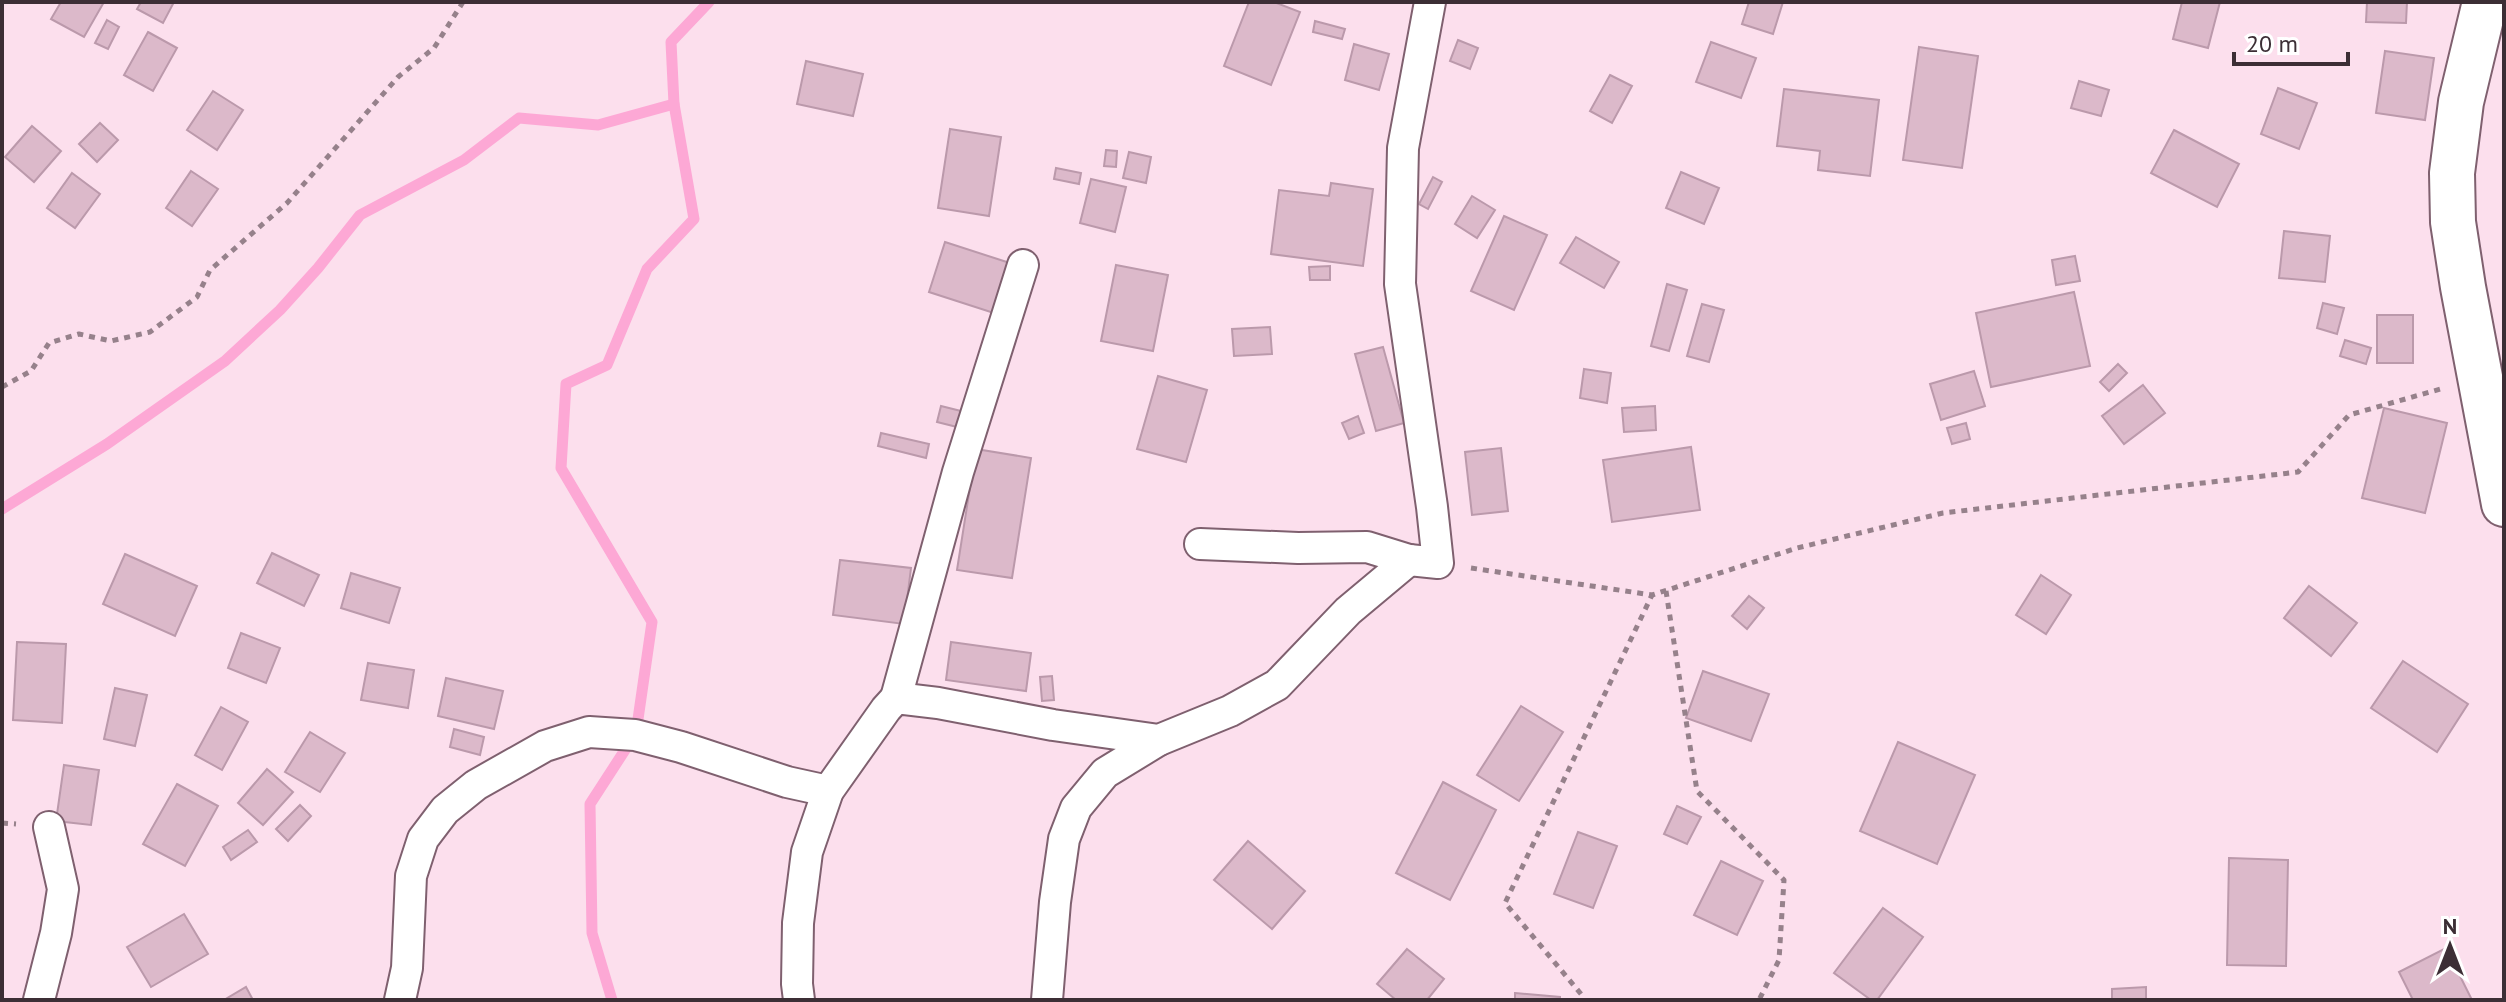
<svg xmlns="http://www.w3.org/2000/svg" width="2506" height="1002" viewBox="0 0 2506 1002" font-family="'PT Sans',sans-serif">
  <rect width="100%" height="100%" fill="#fcdfed"/>
  <g fill="none" stroke-linecap="round" stroke-linejoin="round">
    <g stroke="#fda8d5" stroke-width="11">
      <polyline points="2,509 107,444 225,361 280,310 318,268 360,215 464,160 519,118 598,125 674,104"/>
      <polyline points="612,1000 592,933 590,804 636,733 652,622 561,468 566,384 607,365 647,269 694,219 674,104 671,42 709,2"/>
    </g>
  </g>
  <g fill="#dcb9ca" stroke="#bb99ab" stroke-width="2">
    <polygon points="61,2 104,2 84,37 51,19"/>
    <polygon points="141,2 174,2 163,23 137,9"/>
    <polygon points="1249,2 1274,2 1300,12 1271,85 1224,66"/>
    <polygon points="1749,2 1783,2 1773,34 1742,24"/>
    <polygon points="2182,2 2220,2 2208,48 2173,39"/>
    <polygon points="2367,2 2407,2 2406,23 2366,22"/>
    <polygon points="107,20 119,27 108,49 95,43"/>
    <polygon points="1315,21 1345,29 1342,39 1313,32"/>
    <polygon points="148,32 177,48 153,91 124,75"/>
    <polygon points="1458,40 1478,48 1470,69 1450,61"/>
    <polygon points="1711,42 1756,58 1741,98 1696,82"/>
    <polygon points="1354,44 1389,54 1379,90 1345,80"/>
    <polygon points="1919,47 1978,56 1962,168 1903,160"/>
    <polygon points="2385,51 2434,58 2425,120 2376,113"/>
    <polygon points="806,61 863,74 853,116 797,104"/>
    <polygon points="1610,75 1632,86 1612,123 1590,111"/>
    <polygon points="2079,81 2109,90 2101,116 2071,108"/>
    <polygon points="2278,88 2317,103 2299,149 2261,134"/>
    <polygon points="1784,89 1879,100 1870,176 1818,170 1820,151 1777,146"/>
    <polygon points="213,91 243,110 217,150 187,130"/>
    <polygon points="100,123 118,140 97,162 79,144"/>
    <polygon points="32,126 61,151 34,182 5,157"/>
    <polygon points="950,129 1001,137 989,216 938,208"/>
    <polygon points="2174,130 2239,164 2217,207 2151,173"/>
    <polygon points="1106,150 1117,151 1116,167 1104,166"/>
    <polygon points="1129,152 1151,157 1146,183 1123,178"/>
    <polygon points="1056,168 1081,173 1079,184 1054,179"/>
    <polygon points="191,171 218,189 192,226 166,208"/>
    <polygon points="1681,172 1719,188 1704,224 1666,208"/>
    <polygon points="72,173 100,194 75,228 47,208"/>
    <polygon points="1433,177 1442,182 1428,209 1419,204"/>
    <polygon points="1091,179 1126,187 1115,232 1080,223"/>
    <polygon points="1331,183 1373,189 1363,266 1271,254 1279,190 1329,196"/>
    <polygon points="1472,196 1495,210 1477,238 1455,224"/>
    <polygon points="1504,216 1547,235 1514,310 1471,291"/>
    <polygon points="2284,231 2330,236 2325,282 2279,278"/>
    <polygon points="1576,237 1619,262 1604,288 1560,263"/>
    <polygon points="945,242 1016,265 1000,315 929,292"/>
    <polygon points="2075,256 2080,281 2056,285 2052,260"/>
    <polygon points="1116,265 1168,275 1153,351 1101,341"/>
    <polygon points="1330,266 1330,280 1310,280 1309,267"/>
    <polygon points="1667,284 1687,290 1669,351 1651,346"/>
    <polygon points="2074,292 2090,366 1991,387 1976,313"/>
    <polygon points="2323,303 2344,308 2337,334 2317,328"/>
    <polygon points="1702,304 1724,310 1709,362 1687,356"/>
    <rect x="2377" y="315" width="36" height="48"/>
    <polygon points="1270,327 1272,354 1234,356 1232,329"/>
    <polygon points="2345,340 2371,348 2366,364 2340,356"/>
    <polygon points="1383,347 1404,423 1376,431 1355,354"/>
    <polygon points="2118,364 2127,373 2109,391 2100,382"/>
    <polygon points="1584,369 1611,373 1607,403 1580,398"/>
    <polygon points="1974,371 1985,406 1941,420 1930,384"/>
    <polygon points="1158,376 1207,390 1186,462 1137,449"/>
    <polygon points="2143,385 2165,413 2124,444 2102,416"/>
    <polygon points="941,406 965,412 961,428 937,422"/>
    <polygon points="1655,406 1656,430 1624,432 1622,408"/>
    <polygon points="2384,408 2447,423 2425,513 2362,498"/>
    <polygon points="1358,416 1364,433 1349,439 1342,423"/>
    <polygon points="1966,423 1970,439 1952,444 1947,428"/>
    <polygon points="881,433 929,444 926,458 878,446"/>
    <polygon points="1691,447 1700,510 1612,522 1603,460"/>
    <polygon points="1501,448 1508,511 1472,515 1465,452"/>
    <polygon points="976,449 1031,458 1012,578 957,570"/>
    <polygon points="272,553 319,575 304,606 257,583"/>
    <polygon points="125,554 197,586 175,636 103,604"/>
    <polygon points="840,560 911,568 904,624 833,615"/>
    <polygon points="351,573 400,588 389,623 341,608"/>
    <polygon points="2041,575 2071,595 2046,634 2016,615"/>
    <polygon points="2309,586 2357,623 2331,656 2284,618"/>
    <polygon points="1749,596 1764,608 1747,629 1732,616"/>
    <polygon points="241,633 280,648 266,683 228,668"/>
    <polygon points="17,642 66,644 62,723 13,720"/>
    <polygon points="951,642 1031,653 1026,691 946,680"/>
    <polygon points="2403,661 2468,704 2437,752 2371,708"/>
    <polygon points="368,663 414,670 408,708 361,700"/>
    <polygon points="1703,671 1769,694 1751,741 1686,718"/>
    <polygon points="1052,676 1054,700 1042,701 1040,677"/>
    <polygon points="446,678 503,691 494,729 438,716"/>
    <polygon points="115,688 147,695 135,746 104,739"/>
    <polygon points="1521,706 1563,732 1519,801 1477,775"/>
    <polygon points="221,707 248,722 222,770 195,755"/>
    <polygon points="454,729 484,737 480,755 450,747"/>
    <polygon points="310,732 345,753 320,792 285,772"/>
    <polygon points="1898,742 1975,775 1937,864 1860,831"/>
    <polygon points="64,765 99,770 91,825 56,821"/>
    <polygon points="267,769 293,792 263,825 238,803"/>
    <polygon points="1443,782 1496,810 1450,900 1396,873"/>
    <polygon points="177,784 218,806 185,866 143,844"/>
    <polygon points="300,805 311,816 288,841 276,829"/>
    <polygon points="1677,806 1701,817 1687,844 1664,834"/>
    <polygon points="248,830 257,842 231,860 223,847"/>
    <polygon points="1578,832 1617,846 1593,908 1554,894"/>
    <polygon points="1248,841 1305,891 1272,929 1214,880"/>
    <polygon points="2229,858 2288,860 2286,966 2227,965"/>
    <polygon points="1721,861 1763,881 1737,935 1694,915"/>
    <polygon points="1883,908 1923,937 1877,1000 1871,1000 1834,973"/>
    <polygon points="184,914 208,954 151,987 127,947"/>
    <polygon points="2446,948 2472,1000 2413,1000 2399,972"/>
    <polygon points="1407,949 1444,979 1427,1000 1396,1000 1377,984"/>
    <polygon points="246,987 253,1000 224,1000"/>
    <polygon points="2146,987 2146,1000 2112,1000 2112,989"/>
    <polygon points="1515,993 1560,997 1560,1000 1515,1000"/>
  </g>
  <g fill="none" stroke-linecap="round" stroke-linejoin="round">
    <g stroke="#7f606f" stroke-width="34">
      <g id="street">
        <polyline points="1200,544 1298,548 1367,547 1409,560 1438,563 1432,507 1400,284 1403,148 1430,2"/>
        <polyline points="896,698 958,472 1023,265"/>
        <polyline points="39,1000 56,933 63,889 49,827"/>
        <polyline points="400,1000 407,968 411,876 423,839 445,810 476,785 545,746 589,732 635,735 681,747 787,782 828,791"/>
        <polyline points="799,1000 797,984 798,923 807,852 828,791 886,709 896,698 938,703 1053,725 1159,740 1230,711 1277,685 1348,611 1409,560"/>
        <polyline points="1047,1000 1055,902 1064,839 1076,808 1105,773 1159,740"/>
      </g>
    </g>
    <g stroke="#7f606f" stroke-width="48">
      <polyline id="secondary" points="2485,2 2461,102 2452,173 2453,222 2463,287 2504,504"/>
    </g>
    <g stroke="#96818b" stroke-width="5" stroke-dasharray="6 6" stroke-linecap="butt">
      <polyline points="2,387 31,371 49,343 79,334 111,341 150,332 197,297 210,270 287,203 398,77 434,48 463,2"/>
      <polyline points="1471,568 1652,595 1797,548 1943,513 2298,472 2349,415 2444,388"/>
      <polyline points="1666,591 1697,791 1784,880 1779,960 1759,1000"/>
      <polyline points="2,823 16,824"/>
      <polyline points="1581,994 1505,903 1652,595"/>
    </g>
    <use href="#street" stroke="#fff" stroke-width="30"/>
    <use href="#secondary" stroke="#fff" stroke-width="44"/>
  </g>
  <rect width="2506" height="1002" fill="none" stroke="#3c2e35" stroke-width="8"/>
  <g transform="translate(2450 946)" stroke="#ffffff" stroke-width="6" paint-order="stroke">
  <path d="M0-6L14 30L0 20L-14 30Z" fill="#3c2e35"/>
  <text y="-12" font-size="22" font-weight="bold" text-anchor="middle" fill="#3c2e35">N</text>
  </g>
  <path d="M2234 52v12h114v-12" fill="none" stroke="#3c2e35" stroke-width="4"/>
  <text x="2246" y="52" font-size="24" fill="#3c2e35" stroke="#ffffff" stroke-width="6" paint-order="stroke">20 m</text>
</svg>
